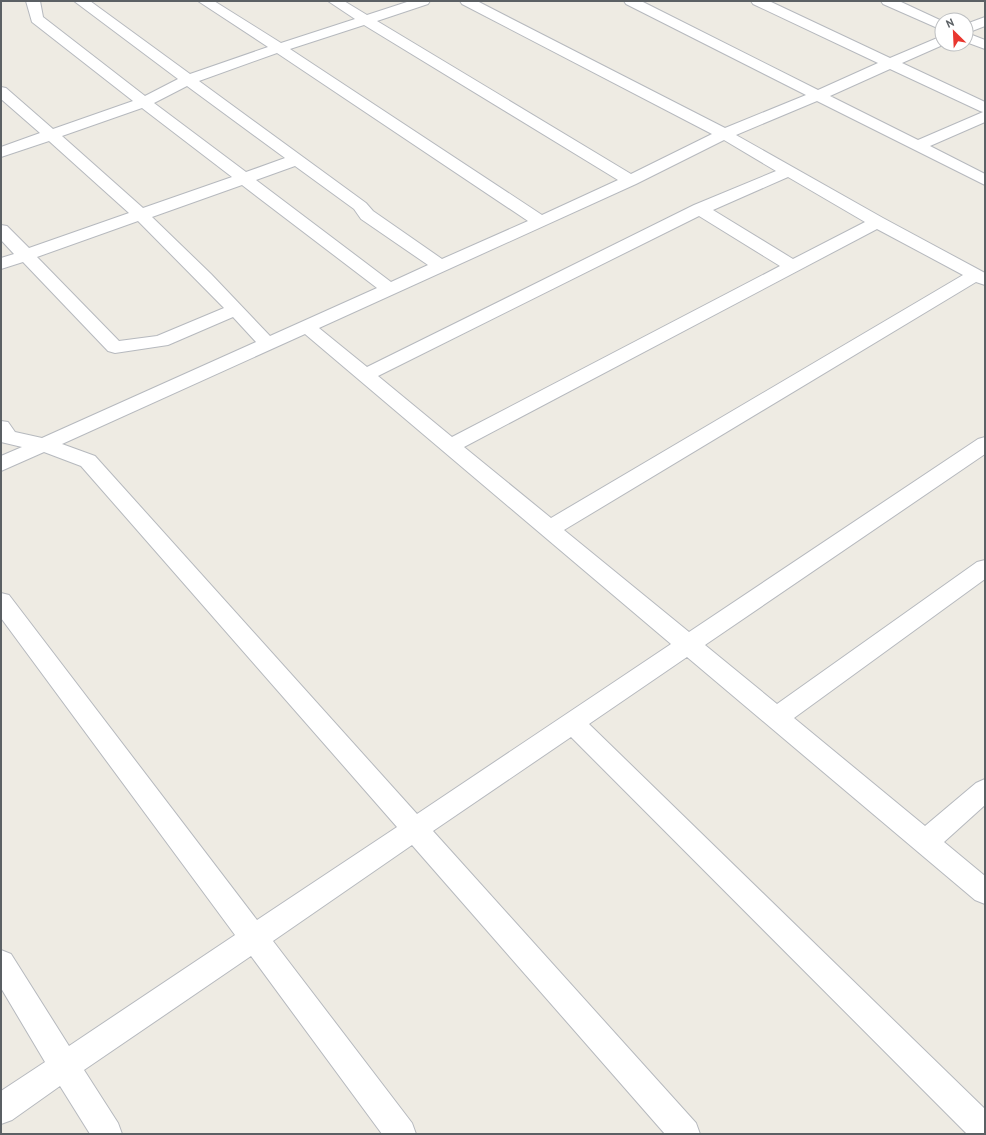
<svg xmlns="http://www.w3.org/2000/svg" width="986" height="1135" viewBox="0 0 986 1135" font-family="'PT Sans',sans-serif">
  <rect width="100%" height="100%" fill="#eeebe3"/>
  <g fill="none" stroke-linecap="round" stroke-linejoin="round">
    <g stroke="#b6b9be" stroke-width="2">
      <g id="street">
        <path d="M26,1H40L43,17L145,96L178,79L74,1H90L190,74L268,47L198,1H214L281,43L355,19L328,1H344L367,15L410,1H430L428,4L377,21L631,174L712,134L462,4L460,1H477L725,128L806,95L626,4L624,1H641L818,90L878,63L753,4L751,1H769L890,58L942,36V44H945L902,63L985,102V122L930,146L985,174V185L817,101L736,135L883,218L985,273V285L976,282L564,530L689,632L978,439L985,437V454L705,645L777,704L977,562L985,560V579L794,718L925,826L976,783L985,779V805L944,842L985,876V904L975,900L687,657L589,724L985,1109V1134H967L571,737L433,831L696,1123L700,1134H665L412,845L273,941L412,1123L416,1134H382L251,956L84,1070L118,1123L122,1134H90L60,1086L12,1120L1,1124V1091L45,1062L1,988V950L11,954L69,1046L235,935L1,618V593L9,595L257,920L397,827L81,466L44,452L1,471V456L22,447L1,442V421L8,422L15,432L42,438L256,342L233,317L168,345L115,353L108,351L23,262L1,269V258L14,254L1,240V225L7,226L29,248L129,213L49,141L1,157V147L40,133L1,99V87L6,88L53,129L133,101L32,22ZM364,25L618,180L542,215L290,49ZM277,53L528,221L442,259L373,211L366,203L199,81ZM890,69L980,111L983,112L918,140L830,96ZM187,86L285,158L246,172L154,103ZM142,108L232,177L143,208L62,136ZM724,140L776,171L694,205L367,367L319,328L636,184ZM295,166L354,209L361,219L428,265L391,282L256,180ZM788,177L865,222L793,259L713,210ZM242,185L377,288L270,336L211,274L152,217ZM699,216L780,266L452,437L378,376ZM138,221L224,308L157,336L119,341L37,257ZM877,229L963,275L551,518L464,447ZM305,334L671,644L417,814L95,456L62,444Z"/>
        <polygon points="881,1 899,1 942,21 942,30 883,4"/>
        <polygon points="985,17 985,26 967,33 985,40 985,49 966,42 966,24"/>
      </g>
    </g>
    <use href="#street" fill="#fff" fill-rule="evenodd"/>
  </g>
  <rect width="986" height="1135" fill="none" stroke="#5b6064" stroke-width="4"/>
  <g transform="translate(954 32) rotate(336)"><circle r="19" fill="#ffffff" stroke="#bdbfc1"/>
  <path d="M0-3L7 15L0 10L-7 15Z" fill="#e9372f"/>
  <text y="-6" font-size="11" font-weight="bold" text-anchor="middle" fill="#5b6064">N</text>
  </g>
</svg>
